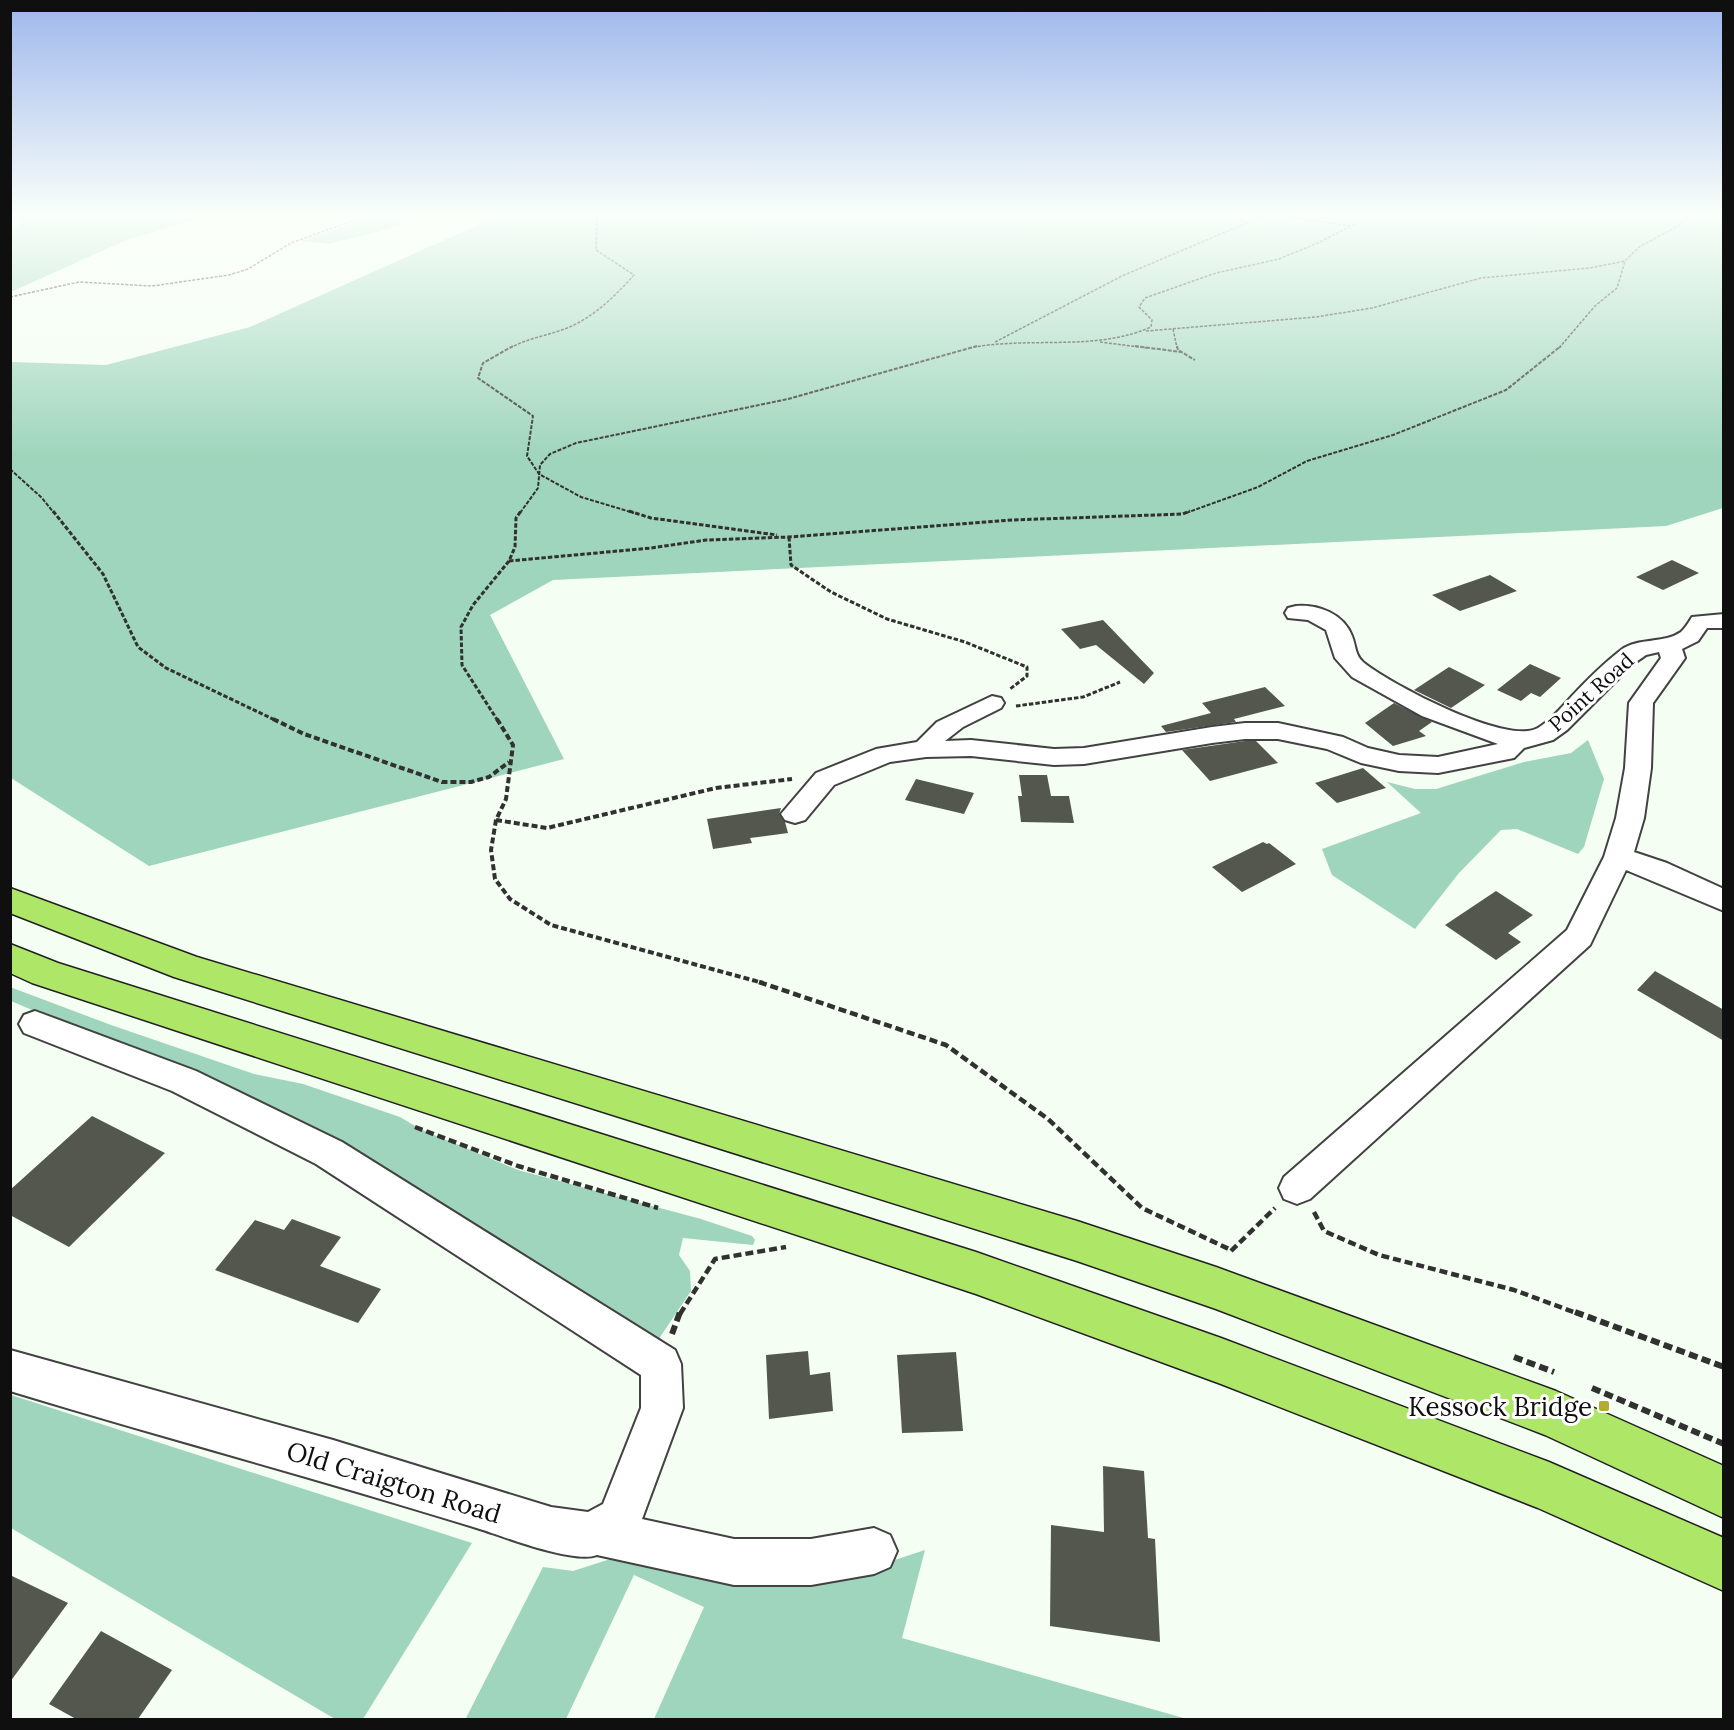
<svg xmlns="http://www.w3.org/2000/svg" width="1734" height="1730" viewBox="0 0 1734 1730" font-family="Lora,serif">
  <rect width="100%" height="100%" fill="#f5fef3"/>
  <g fill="#9fd5bc">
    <polygon points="17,216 206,216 124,241 11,292 11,230 20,226"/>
    <polygon points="372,216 426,216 385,230 328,244 302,241"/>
    <polygon points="498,216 1723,216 1723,508 1666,526 553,580 490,615 564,759 149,866 11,778 11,362 106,365 250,327"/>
    <polygon points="1588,740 1604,779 1584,847 1578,854 1517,829 1501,830 1459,873 1415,929 1332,875 1322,849 1421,813 1387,782 1415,789 1436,789 1524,762 1571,753"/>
    <polygon points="10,987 111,1025 254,1074 303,1084 400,1117 420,1129 518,1170 701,1219 752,1236 755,1240 753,1245 683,1238 679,1255 690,1271 691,1291 652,1349 372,1182 39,1013 11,1001"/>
    <polygon points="11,1395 472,1543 363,1719 335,1719 11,1528"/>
    <polygon points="925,1550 902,1638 1187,1719 654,1719 704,1607 634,1575 566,1719 465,1720 543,1567 573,1571 626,1554 855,1573"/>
  </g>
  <g fill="#53574d">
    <polygon points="1672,560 1699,573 1663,590 1636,577"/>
    <polygon points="1490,575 1517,591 1460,611 1432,595"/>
    <polygon points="1103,620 1154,673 1144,684 1096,645 1080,649 1061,629"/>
    <polygon points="1530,664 1561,678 1540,697 1531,693 1521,701 1497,690"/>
    <polygon points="1449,667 1485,685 1451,708 1414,690"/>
    <polygon points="1265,687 1285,706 1234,719 1236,722 1166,732 1161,726 1211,713 1202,703"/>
    <polygon points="1394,703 1432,722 1419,731 1426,736 1393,746 1365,723"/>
    <polygon points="1245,741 1256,741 1278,763 1210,781 1182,750"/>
    <polygon points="1363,768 1386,788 1337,803 1315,783"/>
    <polygon points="1019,775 1047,775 1051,796 1069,796 1074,823 1021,822 1018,796 1022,796"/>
    <polygon points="916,779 974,793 964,814 905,800"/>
    <polygon points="781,808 779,814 785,822 788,833 750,838 752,843 713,849 707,819"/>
    <polygon points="1263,842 1267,844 1269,843 1296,864 1242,892 1212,867"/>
    <polygon points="1496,891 1533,915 1508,933 1521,942 1496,960 1445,925"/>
    <polygon points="1655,971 1724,1010 1724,1041 1637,990"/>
    <polygon points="92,1116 165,1153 69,1247 10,1215 10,1190"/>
    <polygon points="292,1219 341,1237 320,1266 381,1289 358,1323 215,1270 255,1220 284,1230"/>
    <polygon points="808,1351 810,1375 830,1372 833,1411 769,1419 766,1355"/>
    <polygon points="956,1352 963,1431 902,1433 897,1355"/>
    <polygon points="1103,1466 1144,1471 1148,1538 1155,1539 1160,1642 1050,1626 1051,1525 1104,1532"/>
    <polygon points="10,1575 68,1603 10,1682"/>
    <polygon points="101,1631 172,1670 138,1719 76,1719 49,1704"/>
  </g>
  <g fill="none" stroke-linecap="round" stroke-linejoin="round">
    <g stroke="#424242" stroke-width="4">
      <g id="minor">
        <path d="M1296,606C1318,604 1344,614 1352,636C1356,646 1355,655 1363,662C1390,684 1507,746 1538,728C1551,720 1561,708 1571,697C1586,681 1603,664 1621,650C1639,637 1664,644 1681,632C1685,628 1689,622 1692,617L1724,614V628H1707L1698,641L1682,649L1685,658L1653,703L1651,768L1644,818L1634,852L1667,863L1724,889V911L1626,870L1590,945L1310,1199L1297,1204L1284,1199L1279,1188L1284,1177L1567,930L1604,857L1616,818L1625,768L1629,703L1661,658L1659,652L1646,655L1633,664L1567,730L1553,740L1524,748L1514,758L1438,773L1399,771L1361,763L1327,749L1278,739H1245L1212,743L1084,764L1054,765L971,756L926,757L890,762L834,785L805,820L795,823L785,820L781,814L816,773L876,749L917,742L937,722L992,696L1001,698L1004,703L1001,708L963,727L945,741L971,740L1054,749L1084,748L1212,727L1245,723H1278L1343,737L1368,748L1399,755L1438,757L1498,744L1422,716L1352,677L1335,658L1326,630L1308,620L1288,618L1285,613L1288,608Z"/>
        <path d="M35,1011L196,1071L342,1142L675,1350L681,1364L683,1408L642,1519L734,1539H811L874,1528L890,1535L897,1551L890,1567L874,1574L811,1585H734L597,1555C575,1564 507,1538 483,1530C326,1481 168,1439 10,1391V1350L333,1440L551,1507L588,1512L603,1504L641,1408V1375L316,1164L172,1091L24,1033L19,1024L24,1015Z"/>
      </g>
    </g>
    <g stroke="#202020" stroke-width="3">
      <g id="highway">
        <polygon points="10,888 197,957 1077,1221 1216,1267 1556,1391 1724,1466 1724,1518 1545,1435 1216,1309 1077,1261 174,977 10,913"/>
        <polygon points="10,944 58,963 976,1252 1221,1338 1549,1462 1724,1538 1724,1591 1538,1508 1221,1384 976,1294 32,983 10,973"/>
      </g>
    </g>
    <g stroke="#313131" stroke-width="1.5" stroke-dasharray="3 1.5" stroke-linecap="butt">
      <polyline points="1232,216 1246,222"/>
      <polyline points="1285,216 1350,226"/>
      <polyline points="1262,217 1272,216"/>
      <polyline points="10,297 79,282 152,286 229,275 248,269 291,243 366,216"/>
      <polyline points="1173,329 1177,348"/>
      <polyline points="1146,331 1316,317 1372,308 1481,278 1590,268 1625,261"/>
      <polyline points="995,342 1122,276 1263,216"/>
      <polyline points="1100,342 1147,348"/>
      <path d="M510,348C530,337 552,335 572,326C597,314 616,295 634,275L596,250L597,216"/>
      <path d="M969,348C1028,336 1095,352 1151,327L1152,320L1139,307L1145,298L1216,273L1279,259L1320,242L1370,216"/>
      <polyline points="1559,348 1595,306 1617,288 1625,261 1639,247 1680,225 1689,216"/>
    </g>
    <g stroke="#313131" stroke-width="2" stroke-dasharray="4 1.5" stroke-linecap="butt">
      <polyline points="513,346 483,363 478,378 533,416 527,456 539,474 581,497 634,513"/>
      <polyline points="1135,346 1181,352"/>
      <polyline points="1177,346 1178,350 1195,360"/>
      <polyline points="10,469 42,498 54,513"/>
      <polyline points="520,513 538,488 540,465 550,454 576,443 788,399 977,346"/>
      <polyline points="1186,513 1258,487 1307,461 1393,435 1506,390 1561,346"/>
    </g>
    <g stroke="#313131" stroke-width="3" stroke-dasharray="4.5 2" stroke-linecap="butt">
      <polyline points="53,511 103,574 138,647 166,668 277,721"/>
      <polyline points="629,511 651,518 777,535"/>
      <polyline points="789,537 791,565 831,592 887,619 965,642 1027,667 1027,676 1010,689"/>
      <polyline points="509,561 651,548 706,540 789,537 1012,520 1183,514 1190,511"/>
      <polyline points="1016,706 1083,697 1120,682"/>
      <polyline points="498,721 462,665 461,627 473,605 509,561 515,547 516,518 521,511"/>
    </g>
    <g stroke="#313131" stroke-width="4" stroke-dasharray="6 3" stroke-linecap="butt">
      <polyline points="273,719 304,734 442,782 471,782 489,777 509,762"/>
      <polyline points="497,719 513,745 506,799 496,820 491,850 495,879 510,899 551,925 763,983"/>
      <polyline points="496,820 547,828 716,788 792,779"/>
    </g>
    <g stroke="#313131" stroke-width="4.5" stroke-dasharray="8 4" stroke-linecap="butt">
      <polyline points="759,982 946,1045 1048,1119 1142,1208 1231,1250"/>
      <polyline points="415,1127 518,1166 658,1208"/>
      <polyline points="1314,1212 1324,1231 1379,1255 1514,1290 1579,1314"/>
      <polyline points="1231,1251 1275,1208"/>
      <polyline points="680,1314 715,1259 786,1247"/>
    </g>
    <g stroke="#313131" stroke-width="6" stroke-dasharray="9 4.5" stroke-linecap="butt">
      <polyline points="1575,1312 1724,1367"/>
      <polyline points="672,1334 680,1312"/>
      <polyline points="1514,1357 1554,1372"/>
      <polyline points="1592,1388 1724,1444"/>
    </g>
    <use href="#minor" fill="#fff" fill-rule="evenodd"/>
    <use href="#highway" fill="#aee768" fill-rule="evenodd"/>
  </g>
  <linearGradient id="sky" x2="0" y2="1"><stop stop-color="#9eb7ec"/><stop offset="0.47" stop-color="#fafffa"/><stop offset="1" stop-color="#fafffa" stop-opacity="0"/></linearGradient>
  <rect width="1734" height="458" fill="url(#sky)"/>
  <rect fill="#b3ac33" stroke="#fff" stroke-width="2" x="1598" y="1400" width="12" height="12" rx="3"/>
  <g text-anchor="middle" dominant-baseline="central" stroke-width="6" stroke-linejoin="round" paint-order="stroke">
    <g font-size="21" fill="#0f0f0f" stroke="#fff">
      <text transform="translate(1591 692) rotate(-42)">Point Road</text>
    </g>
    <g font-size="26" fill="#0f0f0f" stroke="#fff" text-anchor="end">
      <text x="1592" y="1406">Kessock Bridge</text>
    </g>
    <g font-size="26" fill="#0f0f0f" stroke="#fff">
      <text transform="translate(394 1482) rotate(17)">Old Craigton Road</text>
    </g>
  </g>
  <rect width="1734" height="1730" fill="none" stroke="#0f0f0f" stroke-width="24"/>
</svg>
